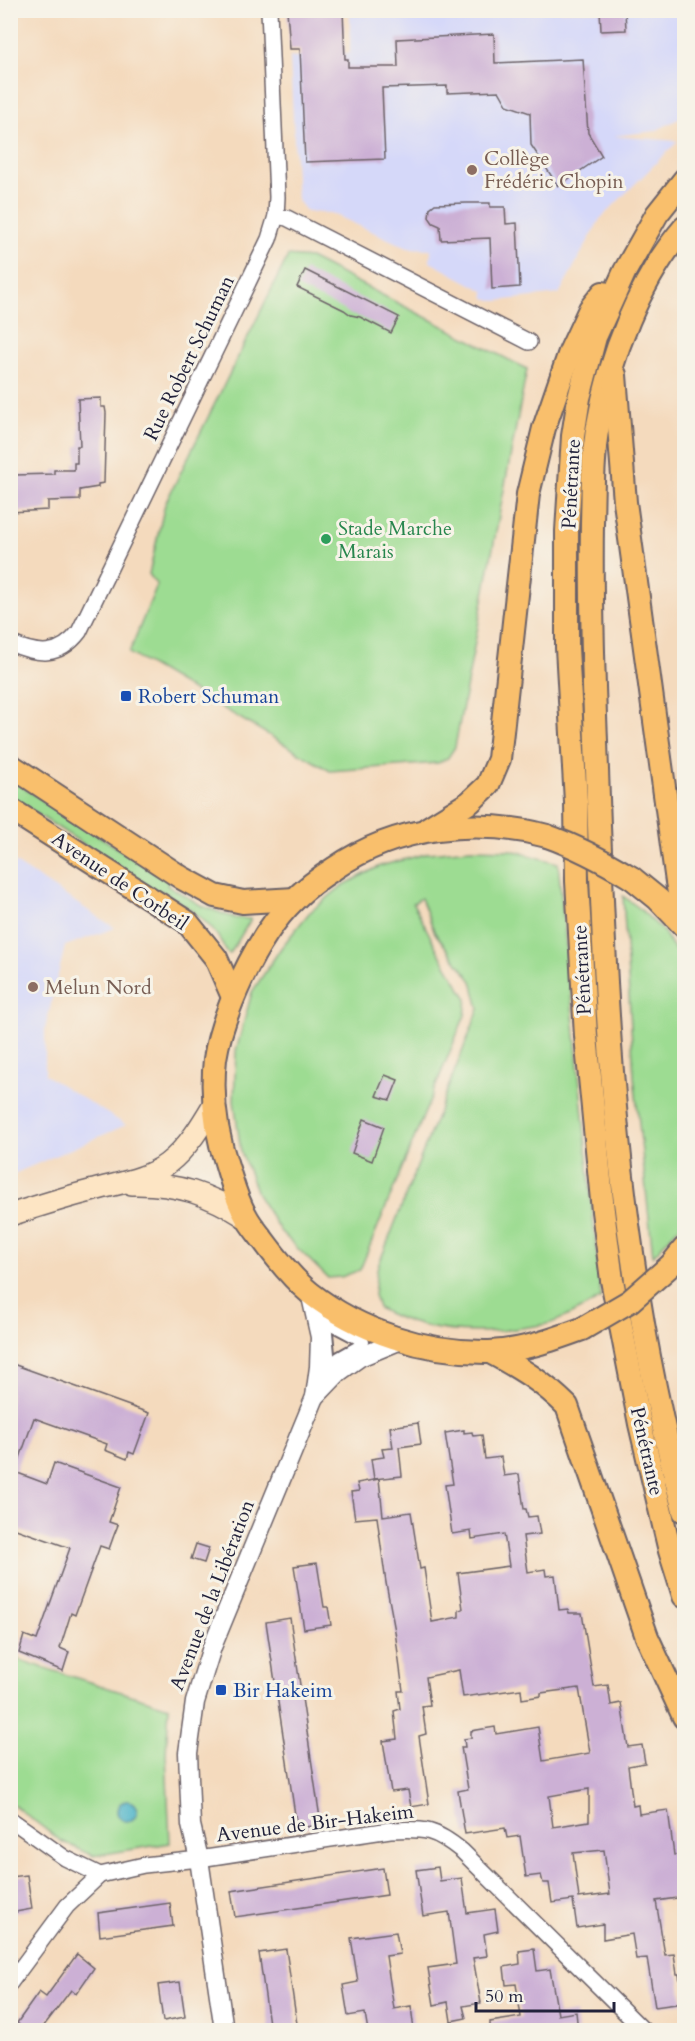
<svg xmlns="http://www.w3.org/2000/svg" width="695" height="2041" viewBox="0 0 695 2041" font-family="Cardo,serif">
  <rect width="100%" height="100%" fill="#f7f3e8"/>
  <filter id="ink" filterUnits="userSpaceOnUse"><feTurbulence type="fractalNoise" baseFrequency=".0167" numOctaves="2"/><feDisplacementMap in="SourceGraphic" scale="12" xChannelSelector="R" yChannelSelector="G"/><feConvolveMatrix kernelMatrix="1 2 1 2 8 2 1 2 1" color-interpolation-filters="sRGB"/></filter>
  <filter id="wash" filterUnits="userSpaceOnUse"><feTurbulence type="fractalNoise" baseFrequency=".008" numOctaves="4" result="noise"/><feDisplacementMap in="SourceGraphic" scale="24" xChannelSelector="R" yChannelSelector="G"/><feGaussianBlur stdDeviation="1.35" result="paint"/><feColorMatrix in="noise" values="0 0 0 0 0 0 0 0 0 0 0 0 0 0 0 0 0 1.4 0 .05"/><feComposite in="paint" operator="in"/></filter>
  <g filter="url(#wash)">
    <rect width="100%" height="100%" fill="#f4dabd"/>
    <g fill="#d5d8f9">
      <polygon points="350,11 684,11 684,116 655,131 614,136 678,141 600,219 559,294 496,301 485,298 484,291 430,262 431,249 408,248 331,213 307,212 297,199 290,57 350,53"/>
      <polygon points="11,860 115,928 65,946 45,1029 45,1075 126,1125 11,1175"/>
    </g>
    <g fill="#9ddc92" stroke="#607f66" stroke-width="1.5">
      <polygon points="288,256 310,258 527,369 455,747 447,759 438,763 330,771 129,653 157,585 149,574 165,504"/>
      <path d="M10,779L169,881L167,885L202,906L235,918L251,919L230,954L227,953C214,922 190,909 162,891L160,894L11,797Z"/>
      <path d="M470,849L511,850L558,863L601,1298C585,1307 568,1317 551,1323C544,1325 535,1326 528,1327C477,1336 424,1334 378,1308L374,1295L377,1269L479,1009L472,981L435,933L421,898L413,903L439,953L467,999L465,1015L360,1270L341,1277L328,1278L281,1232L258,1196L241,1152L234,1101L236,1051L252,992L281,948L309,913L342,886L380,866L429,853Z"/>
      <polygon points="623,896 639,908 663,931 684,964 684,1216 679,1227 653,1256 634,1076"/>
      <polygon points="10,1657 169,1707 166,1754 170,1843 93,1856 61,1841 11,1803"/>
    </g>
    <circle fill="#4bb4c9" stroke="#366b82" stroke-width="1.5" cx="127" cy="1811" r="10"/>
    <g id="blocks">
      <g fill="#ccb0d5" fill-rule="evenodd">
        <polygon points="287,10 343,10 345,59 348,59 348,67 398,67 397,39 494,34 495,63 583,59 588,133 602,156 558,186 531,145 530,113 507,105 499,91 447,93 447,86 382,88 385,159 305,162 300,49 290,49"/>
        <polygon points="600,10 625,10 626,30 601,31"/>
        <polygon points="467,203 490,203 490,207 505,207 506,224 517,223 520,287 492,289 490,238 441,240 440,226 433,223 429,217 430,208 435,204"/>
        <polygon points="305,270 399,317 391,333 360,317 351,315 344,310 297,287"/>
        <polygon points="101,398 101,407 105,407 106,413 104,483 98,484 98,487 80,490 80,500 48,501 48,510 10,512 10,492 15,492 14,475 54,474 54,470 74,470 74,463 77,463 77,446 80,446 78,399"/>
        <polygon points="385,1075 398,1080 390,1100 376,1096"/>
        <polygon points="364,1119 384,1127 372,1161 352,1153"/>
        <polygon points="10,1363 149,1413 134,1454 129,1452 127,1459 105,1450 107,1444 34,1418 15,1472 47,1484 54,1463 121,1487 109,1522 118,1525 114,1535 109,1549 100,1546 75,1615 71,1613 60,1648 69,1652 63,1671 19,1653 24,1635 37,1640 70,1548 10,1527"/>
        <polygon points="418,1423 421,1444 399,1447 402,1476 374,1479 371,1459 384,1457 382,1449 393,1448 390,1427"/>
        <path d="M464,1430V1433L472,1432L473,1436L482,1435L485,1459L501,1457L504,1476L519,1474L524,1509H526L528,1517L537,1516L540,1534L523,1536L528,1572L545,1569L546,1576L555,1575L559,1610L568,1609L569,1613H582L594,1687L608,1685L611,1705L621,1703L628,1747L642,1745L645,1763L628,1766L633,1806L638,1805L639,1814L668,1810L674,1855L683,1854L684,1897L656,1901L665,1955L674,1954L677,1974H679L683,2003L655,2007L647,1958L636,1959L632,1934L603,1939V1924L577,1928L573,1900L552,1903L549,1883H543L541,1875L526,1877L520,1836L507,1838L505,1828L465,1834L458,1791L468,1789L461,1747H465L464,1739L471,1738V1731L495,1727L496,1734L538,1727L543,1761L590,1753L579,1688L541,1693V1696L522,1699L521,1689L463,1697L459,1670L426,1677L430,1705L422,1706L426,1734L419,1736L429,1804L411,1807L408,1790L391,1792L383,1741L397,1739L394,1711L400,1709L398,1691H403L395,1631L386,1583L377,1517L355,1519L351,1492L359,1491L357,1483L379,1479L383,1516L411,1512L420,1569L424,1568L432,1622L459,1617V1610L463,1609L458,1573L509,1566L504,1534L472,1539L471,1531L452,1534L445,1485L453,1484L445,1433ZM589,1789V1821L553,1827L549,1796ZM604,1850L610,1894L579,1898L573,1853Z"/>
        <polygon points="196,1544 209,1548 204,1563 191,1559"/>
        <polygon points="317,1563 324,1607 328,1607 331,1625 304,1629 294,1566"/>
        <polygon points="290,1618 321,1825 297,1828 266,1622"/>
        <polygon points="438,1867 440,1881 462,1878 467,1913 495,1909 498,1931 484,1934 487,1956 473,1958 481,2003 463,2006 466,2018 451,2021 448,2002 434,2005 428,1968 456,1964 449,1912 423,1916 416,1870"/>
        <polygon points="383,1868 387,1895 235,1917 231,1891"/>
        <polygon points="27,1875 32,1909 10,1913 10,1877"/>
        <polygon points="170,1903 173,1926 100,1936 98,1913"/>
        <polygon points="396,1932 400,1954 386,1956 394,2009 411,2006 414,2031 368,2031 365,2013 348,2016 343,1985 358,1982 351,1938"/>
        <polygon points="286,1949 298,2031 270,2031 259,1953"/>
        <polygon points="534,1949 537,1971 550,1969 558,2015 576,2012 578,2031 490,2031 490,2022 521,2017 516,1984 506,1985 504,1967 520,1964 519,1951"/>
        <polygon points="77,1954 94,1968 76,1994 71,1990 40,2031 26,2031 17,2023 39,1992 46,1997"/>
        <polygon points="180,1982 185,2017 163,2021 158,1985"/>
      </g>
    </g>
  </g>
  <g filter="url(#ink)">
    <use href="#blocks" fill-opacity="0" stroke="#6c6268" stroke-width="1.5"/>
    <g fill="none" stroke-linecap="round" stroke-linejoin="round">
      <g stroke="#6c6268" stroke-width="14">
        <polygon id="pedestrian" points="326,1322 364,1342 362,1344 339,1357 328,1367 326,1365 329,1354"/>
      </g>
      <g stroke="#6c6268" stroke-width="18">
        <g id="minor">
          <polyline points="276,216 287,218 529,342"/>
          <path d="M10,643C37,655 59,658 79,632L269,239L276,216L277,197L269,10"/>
          <path d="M10,1819L65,1858L100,1875L144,1865L199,1859L390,1830C425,1828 435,1829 462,1851L643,2030"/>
          <polyline points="10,1983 67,1906 100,1875"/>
        </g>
      </g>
      <g stroke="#6c6268" stroke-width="21">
        <g id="tertiary">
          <polyline points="315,1397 339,1372 360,1357 401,1340"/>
          <polyline points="224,2030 199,1859 191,1825 188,1753 195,1702 212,1647 315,1397 319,1367 320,1337 310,1292"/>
        </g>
      </g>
      <g stroke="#6c6268" stroke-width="24">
        <g id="secondary">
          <path d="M132,1184C177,1183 209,1194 247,1218"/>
          <path d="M10,1215C38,1206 66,1197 94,1190C119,1183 147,1179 167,1164C188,1148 202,1124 215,1102"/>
        </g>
      </g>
      <g stroke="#6c6268" stroke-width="26">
        <g id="primary">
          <polyline points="684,180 657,214 625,271 595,337 579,398 573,436 567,531 567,648 576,802 577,881 586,1036 603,1211 612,1280 640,1424 670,1551 684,1596"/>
          <path d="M684,228C640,279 609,358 598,425C592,457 593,491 592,523C591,596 593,668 596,741C602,912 607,1084 632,1253C644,1340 662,1427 684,1511"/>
          <polyline points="615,375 625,502 677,882 684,918"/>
          <polyline points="10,765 182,878 215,896 243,902 295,899"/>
          <polyline points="10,809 187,922 216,958 233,997"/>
          <polyline points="428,828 470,802 488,785 499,759 528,494 544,428 570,352 590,309 603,293"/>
          <path d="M547,836C476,817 396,826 335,868C321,877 307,887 295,899C272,921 255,950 242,978C230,1004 219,1031 215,1059C211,1096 216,1134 228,1169C233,1185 237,1201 246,1216C250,1224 257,1232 263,1240C277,1259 292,1278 310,1293C360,1332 426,1353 489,1352C521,1351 552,1340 582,1329"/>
          <polyline points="632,878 658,899 684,926"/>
          <polyline points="671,1265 684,1249"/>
          <path d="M490,1352C520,1368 543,1382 567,1406L647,1637L684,1717"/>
        </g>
      </g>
      <use href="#pedestrian" stroke="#fff" stroke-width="10"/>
      <use href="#minor" stroke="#fff" stroke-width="15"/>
      <use href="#tertiary" stroke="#fff" stroke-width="18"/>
      <use href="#secondary" stroke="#fde5c4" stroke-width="21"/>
      <use href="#primary" stroke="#f9bf6c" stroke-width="22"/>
      <g stroke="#6c6268" stroke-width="26" stroke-linecap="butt">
        <g id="primary-bridge">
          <path d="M547,836C578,847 604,861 632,878"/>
          <polyline points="582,1329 630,1301 671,1265"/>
        </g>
      </g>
      <use href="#primary-bridge" stroke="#f9bf6c" stroke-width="22"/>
    </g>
  </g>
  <g fill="#8d6e63" stroke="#f7f3e8" stroke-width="2">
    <circle cx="472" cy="170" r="6"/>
    <circle cx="33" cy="987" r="6"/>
  </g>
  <circle fill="#2e9e5b" stroke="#f7f3e8" stroke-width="2" cx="326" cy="539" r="6"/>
  <g fill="#1a4fb4" stroke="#f7f3e8" stroke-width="2">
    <rect x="120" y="690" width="12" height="12" rx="3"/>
    <rect x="215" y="1684" width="12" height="12" rx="3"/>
  </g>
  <g text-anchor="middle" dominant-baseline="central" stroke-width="6" stroke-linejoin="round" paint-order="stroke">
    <g font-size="20" fill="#785e54" stroke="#f7f3e8" text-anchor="start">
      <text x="484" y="158">Collège<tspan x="484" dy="23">Frédéric Chopin</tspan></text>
      <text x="45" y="987">Melun Nord</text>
    </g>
    <g font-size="20" fill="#22223b" stroke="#f7f3e8">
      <text transform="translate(189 358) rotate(-64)">Rue Robert Schuman</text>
      <text transform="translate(571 484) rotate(-87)">Pénétrante</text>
      <text transform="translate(120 881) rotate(34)">Avenue de Corbeil</text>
      <text transform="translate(582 970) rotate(-93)">Pénétrante</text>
      <text transform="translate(647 1451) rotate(77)">Pénétrante</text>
      <text transform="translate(212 1595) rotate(-69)">Avenue de la Libération</text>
      <text transform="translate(315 1823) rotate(-7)">Avenue de Bir-Hakeim</text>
    </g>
    <g font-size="20" fill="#27864d" stroke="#f7f3e8" text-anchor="start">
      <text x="338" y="528">Stade Marche<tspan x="338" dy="23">Marais</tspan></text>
    </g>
    <g font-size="20" fill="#164399" stroke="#f7f3e8" text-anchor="start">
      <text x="138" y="696">Robert Schuman</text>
      <text x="233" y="1690">Bir Hakeim</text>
    </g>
  </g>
  <rect width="695" height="2041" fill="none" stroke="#f7f3e8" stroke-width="36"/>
  <path d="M476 2002v9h138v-9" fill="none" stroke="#22223b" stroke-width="3"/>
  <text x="485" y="2002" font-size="18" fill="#22223b" stroke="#f7f3e8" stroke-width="4.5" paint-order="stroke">50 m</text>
</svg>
